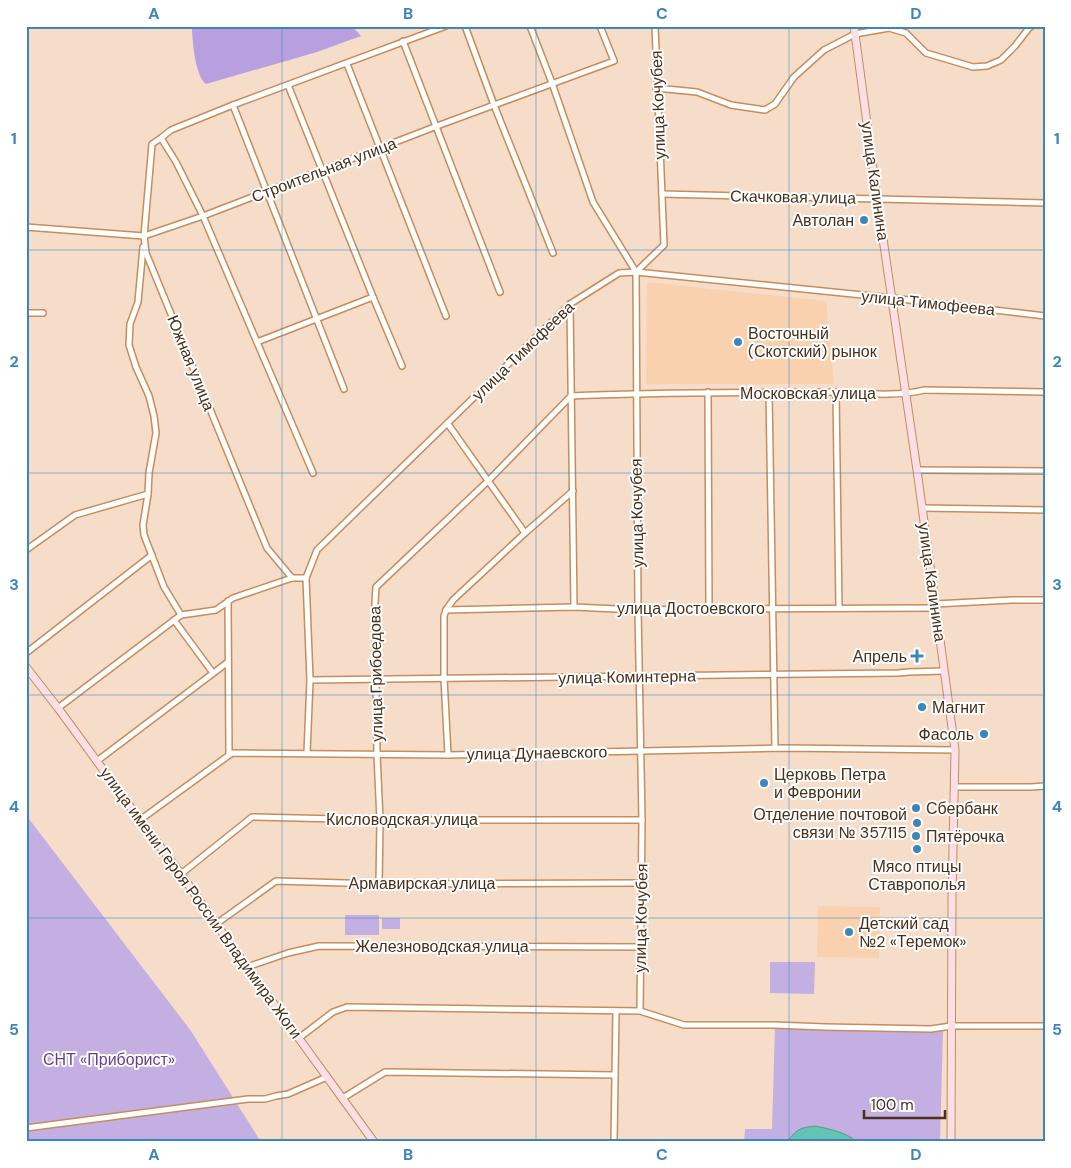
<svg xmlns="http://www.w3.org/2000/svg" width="1071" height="1168" viewBox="0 0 1071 1168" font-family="'DM Sans',sans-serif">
  <rect width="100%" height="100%" fill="#f6ddc9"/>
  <g fill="#f9d1ae">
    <polygon points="647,282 826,301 834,384 646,384"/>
    <polygon points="818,906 880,907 879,958 817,957"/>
  </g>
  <g fill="#c3afe2">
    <polygon points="26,815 191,1031 261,1142 26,1142"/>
    <rect x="345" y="915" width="34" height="20"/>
    <rect x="382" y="918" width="18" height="11"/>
    <polygon points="770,962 815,962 814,994 770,993"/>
    <polygon points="775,1026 943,1031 940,1142 744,1142 745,1129 772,1129"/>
  </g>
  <path fill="#b89fdf" d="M192,26H352L361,36L317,52L206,84C195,77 192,39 192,26Z"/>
  <path fill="#63c3b4" stroke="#5b9786" d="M815,1126C829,1129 846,1132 857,1142H787C797,1129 799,1128 815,1126Z"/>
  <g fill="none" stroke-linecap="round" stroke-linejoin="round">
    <g stroke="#c68d5a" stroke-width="8">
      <g id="minor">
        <polyline points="465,26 494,105 553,253"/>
        <polyline points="530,26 552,83 593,202 636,272"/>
        <polyline points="403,41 500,292"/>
        <polyline points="347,64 446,316"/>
        <polyline points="288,85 373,297 402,366"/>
        <polyline points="656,88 697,92 731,105 765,110 775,104 794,77 824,50 855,34 889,28 906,33 926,53 973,67 987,66 1001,60 1015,46 1029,28 1032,26"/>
        <polyline points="233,105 344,389"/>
        <polyline points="161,138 176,162 203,216 313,473"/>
        <polyline points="662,194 1045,203"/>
        <polyline points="26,227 144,236 203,216 437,126 614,61 600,26"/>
        <polyline points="143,247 138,302 130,324 129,345 136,367 149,396 154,416 156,433 149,473 148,494 143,525 144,535 164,587 181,615"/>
        <polyline points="570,304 574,607"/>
        <polyline points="26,313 43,313"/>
        <polyline points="257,342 373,297"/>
        <polyline points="708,392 709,609"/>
        <polyline points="836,392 839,608"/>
        <polyline points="769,393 775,748"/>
        <polyline points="448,424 525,533"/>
        <polyline points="917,470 1045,471"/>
        <polyline points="922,508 1045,510"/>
        <polyline points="26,550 75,515 148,494"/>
        <polyline points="292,578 267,548 146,253 144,236 152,144 161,138 171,130 233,105 446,26"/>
        <polyline points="228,601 229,755"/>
        <polyline points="935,604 1012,600 1045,600"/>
        <polyline points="446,610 574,607 638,610 709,609 935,608"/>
        <polyline points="174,620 213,673"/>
        <polyline points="26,653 152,555"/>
        <polyline points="310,680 898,673 909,672 944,671"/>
        <polyline points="58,708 181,615 216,610 233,598 292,578 306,578"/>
        <polyline points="307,753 310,680 306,578 317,550 570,304 619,273 636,272 892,298 1045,316"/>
        <polyline points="448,755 444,678 444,616 446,610 453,600 525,533 573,491"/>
        <polyline points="97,761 228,662"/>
        <polyline points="954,787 1031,787 1045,786"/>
        <polyline points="140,820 232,753 448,755 784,748 955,750"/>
        <polyline points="181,874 252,817 380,820 642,820"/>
        <path d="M379,884L380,820L377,755L375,602L376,587L488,481L571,396C654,392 738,393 822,392C854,392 893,398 924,390L1045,392"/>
        <polyline points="216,924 276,881 379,884 641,883"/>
        <polyline points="247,967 288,953 319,946 641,947"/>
        <polyline points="640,1011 642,820 638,610 636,272 664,245 655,26"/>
        <polyline points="299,1038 333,1012 347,1007 640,1011 684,1025 774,1025 825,1027 931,1029 951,1026 1045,1026"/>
        <polyline points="343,1098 385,1072 615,1075"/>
        <polyline points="26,1128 248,1099 265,1099 276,1096 288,1094 327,1077"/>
        <polyline points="614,1142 616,1011"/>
      </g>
    </g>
    <g stroke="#c68d5a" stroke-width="9">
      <g id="secondary">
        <polyline points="854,26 877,198 917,470 955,750 952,899 951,1142"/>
        <polyline points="26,667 58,708 140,820 181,874 216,924 374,1142"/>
      </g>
    </g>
    <use href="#minor" stroke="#fff" stroke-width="5"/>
    <use href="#secondary" stroke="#fcdee6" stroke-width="7"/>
  </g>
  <path fill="none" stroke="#3c86ba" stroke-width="1" stroke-opacity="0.55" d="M282,26V1142M536,26V1142M789,26V1142M26,250H1045M26,473H1045M26,695H1045M26,918H1045"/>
  <g fill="#3c86ba" stroke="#fff" stroke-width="2">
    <circle cx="864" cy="220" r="5"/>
    <circle cx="738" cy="342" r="5"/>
    <path d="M914.5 648.5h5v5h5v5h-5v5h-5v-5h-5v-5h5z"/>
    <circle cx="922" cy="707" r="5"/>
    <circle cx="984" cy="734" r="5"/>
    <circle cx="764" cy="783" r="5"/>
    <circle cx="916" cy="808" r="5"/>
    <circle cx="917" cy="823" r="5"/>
    <circle cx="916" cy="836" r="5"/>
    <circle cx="917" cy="849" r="5"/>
    <circle cx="849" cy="932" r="5"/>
  </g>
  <g text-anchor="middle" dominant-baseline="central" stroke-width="4" stroke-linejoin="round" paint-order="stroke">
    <g font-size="16" fill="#48301a" stroke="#fff">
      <text transform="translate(658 105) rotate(-92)">улица Кочубея</text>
      <text transform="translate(324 170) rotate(-21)">Строительная улица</text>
      <text transform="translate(875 181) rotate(82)">улица Калинина</text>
      <text transform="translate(793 197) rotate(1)">Скачковая улица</text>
      <text transform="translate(928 303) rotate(6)">улица Тимофеева</text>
      <text transform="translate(523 351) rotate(-44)">улица Тимофеева</text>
      <text transform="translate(191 363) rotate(68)">Южная улица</text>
      <text x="808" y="393">Московская улица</text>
      <text transform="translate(637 513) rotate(-91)">улица Кочубея</text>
      <text transform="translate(932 582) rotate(82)">улица Калинина</text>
      <text x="691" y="608">улица Достоевского</text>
      <text transform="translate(376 674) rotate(-91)">улица Грибоедова</text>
      <text transform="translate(627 677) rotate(-1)">улица Коминтерна</text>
      <text transform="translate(537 753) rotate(-1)">улица Дунаевского</text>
      <text x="402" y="819">Кисловодская улица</text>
      <text x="422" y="883">Армавирская улица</text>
      <text transform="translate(201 903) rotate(54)">улица имени Героя России Владимира Жоги</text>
      <text transform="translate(641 918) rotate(-89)">улица Кочубея</text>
      <text x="442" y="946">Железноводская улица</text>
    </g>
    <g font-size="16" fill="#48301a" stroke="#fff" text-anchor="start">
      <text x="854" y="220" text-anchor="end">Автолан</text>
      <text x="748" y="333">Восточный<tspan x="748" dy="18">(Скотский) рынок</tspan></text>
      <text x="907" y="656" text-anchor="end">Апрель</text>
      <text x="932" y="707">Магнит</text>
      <text x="974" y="734" text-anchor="end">Фасоль</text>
      <text x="774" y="774">Церковь Петра<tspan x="774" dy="18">и Февронии</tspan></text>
      <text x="926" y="808">Сбербанк</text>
      <text x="907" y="814" text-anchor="end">Отделение почтовой<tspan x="907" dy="18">связи № 357115</tspan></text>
      <text x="926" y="836">Пятёрочка</text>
      <text x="917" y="866" text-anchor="middle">Мясо птицы<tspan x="917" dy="18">Ставрополья</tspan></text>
      <text x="859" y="923">Детский сад<tspan x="859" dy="18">№2 «Теремок»</tspan></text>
    </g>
    <g font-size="16" fill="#64428f" stroke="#fff">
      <text x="109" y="1059">СНТ «Приборист»</text>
    </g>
  </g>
  <rect width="1071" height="1168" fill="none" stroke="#ffffff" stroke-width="55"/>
  <path d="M864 1110v8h81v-8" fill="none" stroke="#48301a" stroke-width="2.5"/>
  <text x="871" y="1110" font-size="15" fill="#48301a" stroke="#ffffff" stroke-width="4" paint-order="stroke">100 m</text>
  <rect x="28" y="28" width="1016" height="1112" fill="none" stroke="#3c86ba" stroke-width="2"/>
  <g font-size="16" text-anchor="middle" font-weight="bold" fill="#3c86ba">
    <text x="154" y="19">A</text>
    <text x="408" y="19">B</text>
    <text x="662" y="19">C</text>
    <text x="916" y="19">D</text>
    <text x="14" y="144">1</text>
    <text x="1057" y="144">1</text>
    <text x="14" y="367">2</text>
    <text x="1057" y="367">2</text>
    <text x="14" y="590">3</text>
    <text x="1057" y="590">3</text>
    <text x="14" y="812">4</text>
    <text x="1057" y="812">4</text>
    <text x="14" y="1035">5</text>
    <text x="1057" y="1035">5</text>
    <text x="154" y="1160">A</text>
    <text x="408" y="1160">B</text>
    <text x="662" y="1160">C</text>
    <text x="916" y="1160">D</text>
  </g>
</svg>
